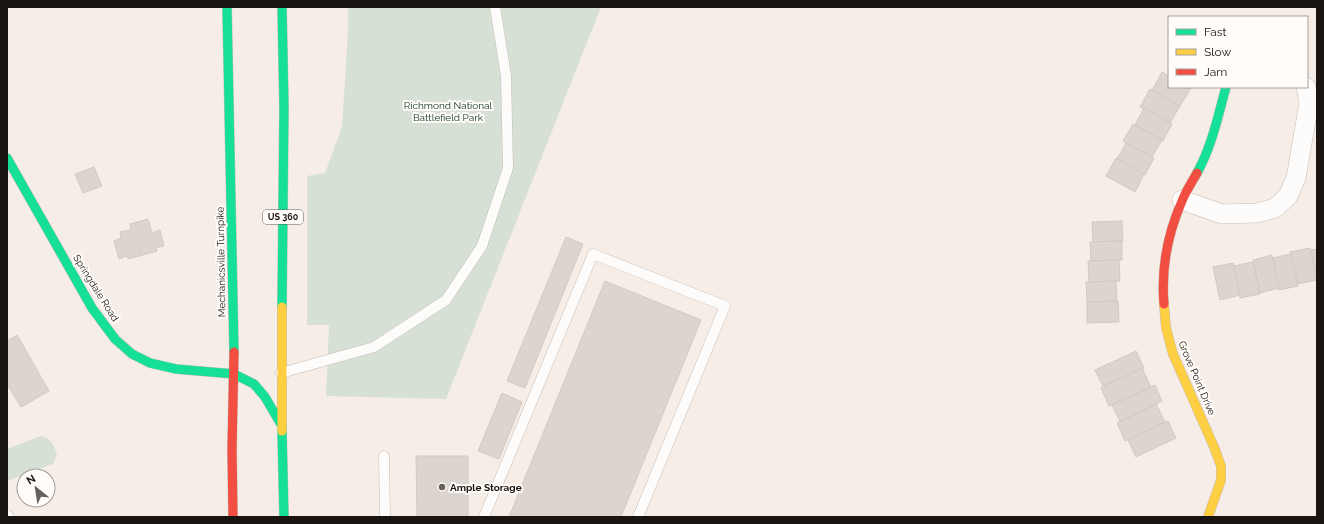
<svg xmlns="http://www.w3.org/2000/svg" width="1324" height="524" viewBox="0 0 1324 524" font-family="Raleway,sans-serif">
  <rect width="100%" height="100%" fill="#f6ede6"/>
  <g fill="#d7e0d4">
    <polygon points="348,7 601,7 446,399 326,396 329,325 307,325 307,176 325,173 342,127 348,32"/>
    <path d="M41,436C52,438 53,445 57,454L53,464L7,481V449Z"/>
  </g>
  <g fill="#dbd4cf" stroke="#d1cac4">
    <polygon points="1162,72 1169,76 1169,87 1191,88 1180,106 1152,91"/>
    <polygon points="1150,89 1180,106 1170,123 1140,107"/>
    <polygon points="1144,108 1172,124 1163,141 1135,125"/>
    <polygon points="1133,124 1162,140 1152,157 1123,141"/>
    <polygon points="1126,143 1154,158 1145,175 1117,159"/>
    <polygon points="1116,158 1144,174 1135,192 1106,176"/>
    <polygon points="94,167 102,186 83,193 75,174"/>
    <polygon points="148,219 152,233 160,230 164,246 156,248 157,251 128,259 127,256 119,259 114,241 121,238 120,232 131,230 130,224"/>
    <polygon points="1122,221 1123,241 1093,242 1092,222"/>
    <polygon points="566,237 583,244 525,388 507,381"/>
    <polygon points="1122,241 1122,260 1091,261 1090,242"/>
    <polygon points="1310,248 1317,280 1297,284 1290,252"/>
    <polygon points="1317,249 1317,280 1311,250"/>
    <polygon points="1291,254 1298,286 1279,290 1272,258"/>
    <polygon points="1272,255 1279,288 1260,293 1253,260"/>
    <polygon points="1119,260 1120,281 1089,282 1088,261"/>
    <polygon points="1253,262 1260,294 1240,298 1233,266"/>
    <polygon points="1233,263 1240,295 1220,300 1213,267"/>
    <polygon points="605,281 701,320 621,517 509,517"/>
    <polygon points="1116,281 1117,301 1087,302 1086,282"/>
    <polygon points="1118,301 1119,322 1087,323 1087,302"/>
    <polygon points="17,335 49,391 21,407 7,384 7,341"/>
    <polygon points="1136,351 1144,368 1103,386 1095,370"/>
    <polygon points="1142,368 1151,387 1109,406 1101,388"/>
    <polygon points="1155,385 1162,401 1120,421 1112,405"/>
    <polygon points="502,393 522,402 499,459 478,451"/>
    <polygon points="1156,404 1165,422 1125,441 1117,423"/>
    <polygon points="1168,421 1176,438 1136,457 1128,440"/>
    <polygon points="416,456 468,456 468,517 417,517"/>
  </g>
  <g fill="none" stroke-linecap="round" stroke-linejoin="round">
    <g stroke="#c3bdb7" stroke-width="11">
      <g id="lane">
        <polyline points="281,373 374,347 446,300 482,246 508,168 506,76 495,7"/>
        <polyline points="384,456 385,517"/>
        <polyline points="7,515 9,517"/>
        <polyline points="484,517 593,254 725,306 638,517"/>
      </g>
    </g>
    <g stroke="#c3bdb7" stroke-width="20">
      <polyline id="street" points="1182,200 1222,214 1257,213 1275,208 1288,196 1296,178 1309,103 1306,87"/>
    </g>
    <g stroke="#c3bdb7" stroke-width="10">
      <g id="fast">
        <polyline points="227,7 234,352"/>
        <polyline points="7,158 92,308 115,339 132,354 150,363 176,369 234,374"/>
        <path d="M1197,173C1212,146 1218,116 1226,87"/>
        <polyline points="282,307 284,107 282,7"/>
        <polyline points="234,374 254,384 265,397 282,426"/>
        <polyline points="282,431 284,517"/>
      </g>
    </g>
    <g stroke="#c3bdb7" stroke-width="10">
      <g id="slow">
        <polyline points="1164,304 1166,328 1173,354 1214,447 1221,466 1221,480 1208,517"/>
        <polyline points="282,307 282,431"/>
      </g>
    </g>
    <g stroke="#c3bdb7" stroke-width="10">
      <g id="jam">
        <path d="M1164,304C1161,269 1168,233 1182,201C1186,191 1192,182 1197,173"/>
        <polyline points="233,517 232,449 234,352"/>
      </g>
    </g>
    <use href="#lane" stroke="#fefcfb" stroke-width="10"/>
    <use href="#street" stroke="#fefcfb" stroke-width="19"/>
    <use href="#fast" stroke="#16e098" stroke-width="9"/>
    <use href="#slow" stroke="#ffcf43" stroke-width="9"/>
    <use href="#jam" stroke="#f24e42" stroke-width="9"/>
  </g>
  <circle fill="#66605b" stroke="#fffcf9" stroke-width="1.5" cx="442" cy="487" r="4"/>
  <g text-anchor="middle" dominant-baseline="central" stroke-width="4" stroke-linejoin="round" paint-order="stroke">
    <rect fill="#fffcf9" stroke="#5e5a56" stroke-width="1" x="263" y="210" width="40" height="14" rx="3"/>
    <g font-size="9" font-weight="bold" fill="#191410">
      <text x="283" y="217">US 360</text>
    </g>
    <g font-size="10" fill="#0c351f" stroke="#fffcf9">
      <text x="448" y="105">Richmond National<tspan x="448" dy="12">Battlefield Park</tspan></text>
    </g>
    <g font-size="10" fill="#191410" stroke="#fffcf9">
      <text transform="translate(221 262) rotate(-91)">Mechanicsville Turnpike</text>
      <text transform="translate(96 288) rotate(58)">Springdale Road</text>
      <text transform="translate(1197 378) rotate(67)">Grove Point Drive</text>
    </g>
    <g font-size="10" font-weight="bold" fill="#191410" stroke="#fffcf9" text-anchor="start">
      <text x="450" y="487">Ample Storage</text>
    </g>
  </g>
  <rect width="1324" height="524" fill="none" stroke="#191410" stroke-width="16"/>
  <rect x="1168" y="16" width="140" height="72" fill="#fffcf9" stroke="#a39f9c"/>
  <rect x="1176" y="29" width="20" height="6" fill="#16e098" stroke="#a39f9c"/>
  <text x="1204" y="36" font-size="12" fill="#191410">Fast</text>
  <rect x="1176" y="49" width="20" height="6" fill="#ffcf43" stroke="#a39f9c"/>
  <text x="1204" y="56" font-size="12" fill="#191410">Slow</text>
  <rect x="1176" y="69" width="20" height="6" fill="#f24e42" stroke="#a39f9c"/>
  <text x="1204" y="76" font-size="12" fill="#191410">Jam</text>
  <g transform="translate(36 488) rotate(330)"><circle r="19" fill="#fffcf9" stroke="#a39f9c"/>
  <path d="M0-3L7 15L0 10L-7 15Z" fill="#66605b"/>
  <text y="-6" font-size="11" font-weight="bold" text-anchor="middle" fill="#191410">N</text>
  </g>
</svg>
